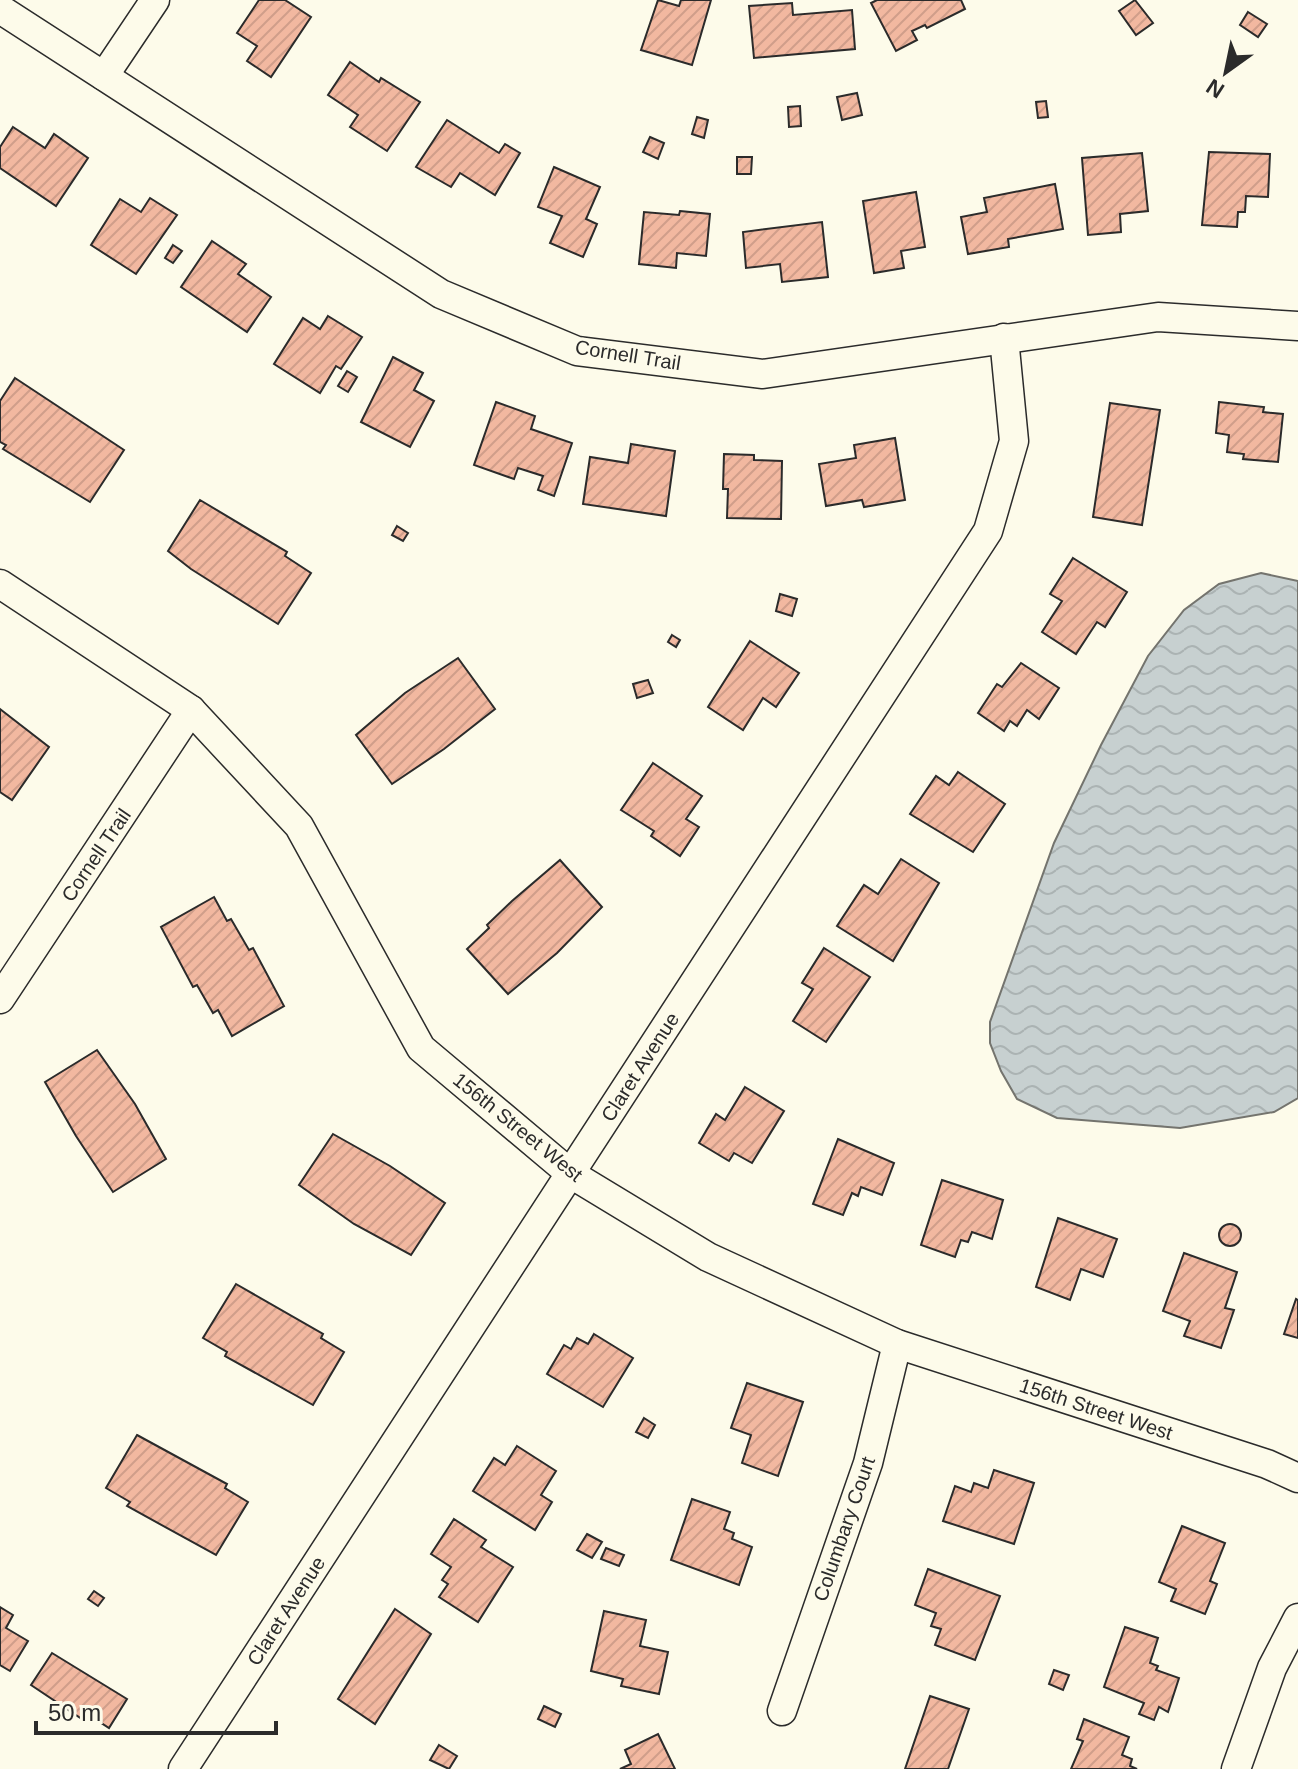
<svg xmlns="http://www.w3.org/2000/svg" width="1298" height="1769" viewBox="0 0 1298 1769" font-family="Arial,sans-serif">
  <defs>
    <pattern id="water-waves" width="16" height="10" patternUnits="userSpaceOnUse" patternTransform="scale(2)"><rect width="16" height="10" fill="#c7d0d0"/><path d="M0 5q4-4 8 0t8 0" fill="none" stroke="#abb3b3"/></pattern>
    <pattern id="building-hatch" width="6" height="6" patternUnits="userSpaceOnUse" patternTransform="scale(2)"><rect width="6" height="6" fill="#f2b8a0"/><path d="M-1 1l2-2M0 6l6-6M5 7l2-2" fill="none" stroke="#d09e8a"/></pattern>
  </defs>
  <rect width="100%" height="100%" fill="#fdfbea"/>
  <polygon fill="url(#water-waves)" stroke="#74746e" stroke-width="2" points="1261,573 1298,581 1298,1098 1274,1112 1180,1128 1057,1118 1017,1099 1001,1071 990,1043 990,1022 1054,843 1101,745 1148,656 1184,610 1219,584"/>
  <g fill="url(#building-hatch)" stroke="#2b2b2b" stroke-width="2">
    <polygon points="259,0 285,0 311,17 271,77 247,61 257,46 237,33"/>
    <polygon points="658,0 679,6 681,0 711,0 692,65 641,50"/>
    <polygon points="877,0 961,0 965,9 927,28 925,25 912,31 917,40 896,51 871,3"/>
    <polygon points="1135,0 1153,23 1136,35 1119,11"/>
    <polygon points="792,3 793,15 852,10 855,49 754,58 749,6"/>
    <polygon points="1248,12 1267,24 1258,37 1240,25"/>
    <polygon points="350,62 379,82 381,78 420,102 387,151 350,127 358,115 328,95"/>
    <polygon points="857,93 862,115 842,120 837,97"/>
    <polygon points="1046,101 1048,117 1038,118 1036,102"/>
    <polygon points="800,106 801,126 789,127 788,107"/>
    <polygon points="697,117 708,120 704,138 692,134"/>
    <polygon points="447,120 499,153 505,144 520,153 495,195 460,173 451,187 416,167"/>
    <polygon points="13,127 45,148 54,134 88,158 56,206 0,168 0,147"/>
    <polygon points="650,137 664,143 658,159 643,152"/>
    <polygon points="1209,152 1270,154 1268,197 1246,196 1245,212 1238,212 1237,227 1202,225"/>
    <polygon points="1142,153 1148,211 1120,214 1121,232 1088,235 1082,158"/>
    <polygon points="737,157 752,157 751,174 737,174"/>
    <polygon points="554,167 600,187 586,219 597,224 583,257 550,243 562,216 538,207"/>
    <polygon points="1055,184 1063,229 1008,239 1009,247 968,254 961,217 987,212 984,198"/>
    <polygon points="916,192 925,247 901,251 904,268 874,273 863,201"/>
    <polygon points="150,198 177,215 136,274 91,245 120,199 141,212"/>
    <polygon points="680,211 710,214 706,256 677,253 676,268 639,264 644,212 679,215"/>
    <polygon points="822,222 828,277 782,282 780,264 746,268 743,232"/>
    <polygon points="212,241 246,264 238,274 271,297 247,332 181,287"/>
    <polygon points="173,245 182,251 173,263 165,258"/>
    <polygon points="328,316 362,337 341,369 336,366 320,393 274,364 303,318 320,329"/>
    <polygon points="393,357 423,373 414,390 434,401 410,447 361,422"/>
    <polygon points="347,371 357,377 348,392 338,386"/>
    <polygon points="15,378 124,450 90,502 3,449 6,445 0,442 0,401"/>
    <polygon points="496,402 535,416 531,429 572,443 554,496 538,490 543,476 518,468 514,479 474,465"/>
    <polygon points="1219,402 1264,407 1263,412 1283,414 1278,462 1243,459 1244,454 1227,452 1229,435 1216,433"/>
    <polygon points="1110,403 1160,410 1142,525 1093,517"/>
    <polygon points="895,438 905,500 864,507 862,500 826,506 819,464 856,458 854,445"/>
    <polygon points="631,444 675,451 666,516 583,504 590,457 628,463"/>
    <polygon points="724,454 754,455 754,460 782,461 781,519 727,518 728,489 723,489"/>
    <polygon points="200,500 287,552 285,556 311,573 278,624 191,569 168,551"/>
    <polygon points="397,526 408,533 403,541 392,535"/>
    <polygon points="1073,558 1127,592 1105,627 1097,622 1076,654 1042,632 1062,601 1050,594"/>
    <polygon points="780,594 797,599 792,616 776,611"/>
    <polygon points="672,635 680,640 676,647 668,642"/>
    <polygon points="750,641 799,673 776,707 763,698 743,730 708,707"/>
    <polygon points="458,658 495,709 444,749 392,784 356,735 405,693"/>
    <polygon points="1021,663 1059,688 1039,719 1027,710 1017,726 1010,721 1004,731 978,713 997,684 1002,687"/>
    <polygon points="648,680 653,693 637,698 633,684"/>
    <polygon points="0,709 49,747 12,800 0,792"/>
    <polygon points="653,763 702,796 686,819 699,827 680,856 651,836 654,831 621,810"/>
    <polygon points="958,772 1005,804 973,852 910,814 936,776 949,785"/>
    <polygon points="901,859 939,883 893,961 837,926 864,885 878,894"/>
    <polygon points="560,860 602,907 557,953 508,994 467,949 489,928 487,925 512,901"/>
    <polygon points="214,897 227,921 231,919 249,950 253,948 284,1006 232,1036 218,1010 213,1013 197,985 193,987 161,927"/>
    <polygon points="824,948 870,977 826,1042 793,1021 813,989 802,983"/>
    <polygon points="97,1050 135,1104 166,1159 113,1192 76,1136 45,1082"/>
    <polygon points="745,1087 784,1111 752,1163 734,1153 729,1161 699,1143 716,1114 725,1120"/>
    <polygon points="333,1134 390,1166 445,1203 411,1255 354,1224 299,1185"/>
    <polygon points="838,1139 894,1163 882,1195 861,1187 858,1196 852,1193 843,1215 813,1204"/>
    <polygon points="942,1180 1003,1200 992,1239 972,1232 968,1242 961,1240 955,1257 921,1245"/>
    <polygon points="1058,1218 1117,1239 1103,1277 1081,1269 1070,1300 1036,1287"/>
    <circle cx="1230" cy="1235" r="11"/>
    <polygon points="1184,1253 1237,1272 1225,1308 1234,1310 1221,1348 1184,1336 1190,1321 1163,1311"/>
    <polygon points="236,1284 323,1334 321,1338 344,1352 313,1405 225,1356 227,1352 203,1338"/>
    <polygon points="1296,1299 1298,1300 1298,1338 1284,1334"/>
    <polygon points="594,1334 633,1358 603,1407 547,1374 564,1345 571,1349 577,1338 588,1344"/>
    <polygon points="747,1383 803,1402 778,1476 742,1463 751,1435 731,1428"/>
    <polygon points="644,1418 655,1425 648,1438 636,1432"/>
    <polygon points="137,1435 227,1484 225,1488 248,1502 216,1555 127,1506 130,1502 106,1488"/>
    <polygon points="517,1446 556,1471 541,1495 552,1502 535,1530 473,1491 494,1458 505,1465"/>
    <polygon points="994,1470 1034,1483 1014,1544 943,1521 955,1486 971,1492 974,1483 988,1488"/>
    <polygon points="692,1499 730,1512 724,1529 734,1533 732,1539 752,1547 739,1585 671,1560"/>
    <polygon points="454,1519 486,1540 481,1547 513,1567 478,1622 439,1597 448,1584 442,1580 451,1567 431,1554"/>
    <polygon points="1182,1526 1225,1543 1210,1581 1217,1584 1205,1614 1171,1601 1176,1589 1159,1582"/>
    <polygon points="587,1534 602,1542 592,1558 577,1550"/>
    <polygon points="606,1548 624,1555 619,1566 601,1559"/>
    <polygon points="928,1569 1000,1596 975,1660 935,1645 941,1629 931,1626 936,1613 915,1605"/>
    <polygon points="94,1591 104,1598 98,1606 88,1599"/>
    <polygon points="0,1607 13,1615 6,1628 28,1641 10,1671 0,1665"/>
    <polygon points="395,1609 431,1634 375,1724 338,1699"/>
    <polygon points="604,1611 646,1620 640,1646 668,1652 659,1694 621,1686 623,1679 591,1671"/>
    <polygon points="1125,1627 1158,1638 1150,1663 1158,1666 1156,1670 1179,1678 1168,1712 1159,1707 1154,1720 1139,1714 1144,1703 1104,1687"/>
    <polygon points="52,1653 127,1699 109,1728 86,1713 82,1719 31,1685"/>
    <polygon points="1054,1670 1069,1675 1063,1690 1049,1684"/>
    <polygon points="930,1696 969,1709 948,1769 905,1769"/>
    <polygon points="544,1706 561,1714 555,1727 538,1719"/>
    <polygon points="1084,1719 1129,1737 1122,1755 1132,1759 1130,1766 1137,1769 1071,1769 1083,1741 1077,1739"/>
    <polygon points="658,1734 675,1769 620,1769 631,1764 625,1750"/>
    <polygon points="439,1745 457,1756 449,1769 430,1760"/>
  </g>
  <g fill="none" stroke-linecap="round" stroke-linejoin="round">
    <g stroke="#2b2b2b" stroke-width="31">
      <g id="minor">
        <polyline points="0,9 441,294 577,351 763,374 1158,317 1298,326"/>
        <polyline points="104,76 155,0"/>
        <polyline points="0,584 191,710 299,826 421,1048 571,1174 708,1257 897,1344 1267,1464 1298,1478"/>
        <polyline points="0,999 191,710"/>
        <polyline points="782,1711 868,1463 897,1344"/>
        <polyline points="183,1769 988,531 1014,441 1004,338"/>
        <polyline points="1236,1769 1272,1668 1298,1618"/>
      </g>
    </g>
    <use href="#minor" stroke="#fdfbea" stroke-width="28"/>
  </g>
  <g text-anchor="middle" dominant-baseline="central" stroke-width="6" stroke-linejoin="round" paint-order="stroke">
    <g font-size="20" fill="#2b2b2b" stroke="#fdfbea">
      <text transform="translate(628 355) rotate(9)">Cornell Trail</text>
      <text transform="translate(96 855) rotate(-56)">Cornell Trail</text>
      <text transform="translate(640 1067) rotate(-57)">Claret Avenue</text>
      <text transform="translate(518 1127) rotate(39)">156th Street West</text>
      <text transform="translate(1096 1409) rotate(18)">156th Street West</text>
      <text transform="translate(844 1529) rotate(-71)">Columbary Court</text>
      <text transform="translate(286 1611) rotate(-57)">Claret Avenue</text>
    </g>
  </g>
  <g transform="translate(1226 72) rotate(213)" stroke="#fdfbea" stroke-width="6" paint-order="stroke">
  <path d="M0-6L14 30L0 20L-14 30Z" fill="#2b2b2b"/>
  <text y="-12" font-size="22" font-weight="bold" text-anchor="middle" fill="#2b2b2b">N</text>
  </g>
  <path d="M36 1721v12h240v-12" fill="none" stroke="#2b2b2b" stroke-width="4"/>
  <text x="48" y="1721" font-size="24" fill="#2b2b2b" stroke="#fdfbea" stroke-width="6" paint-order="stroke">50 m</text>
</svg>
